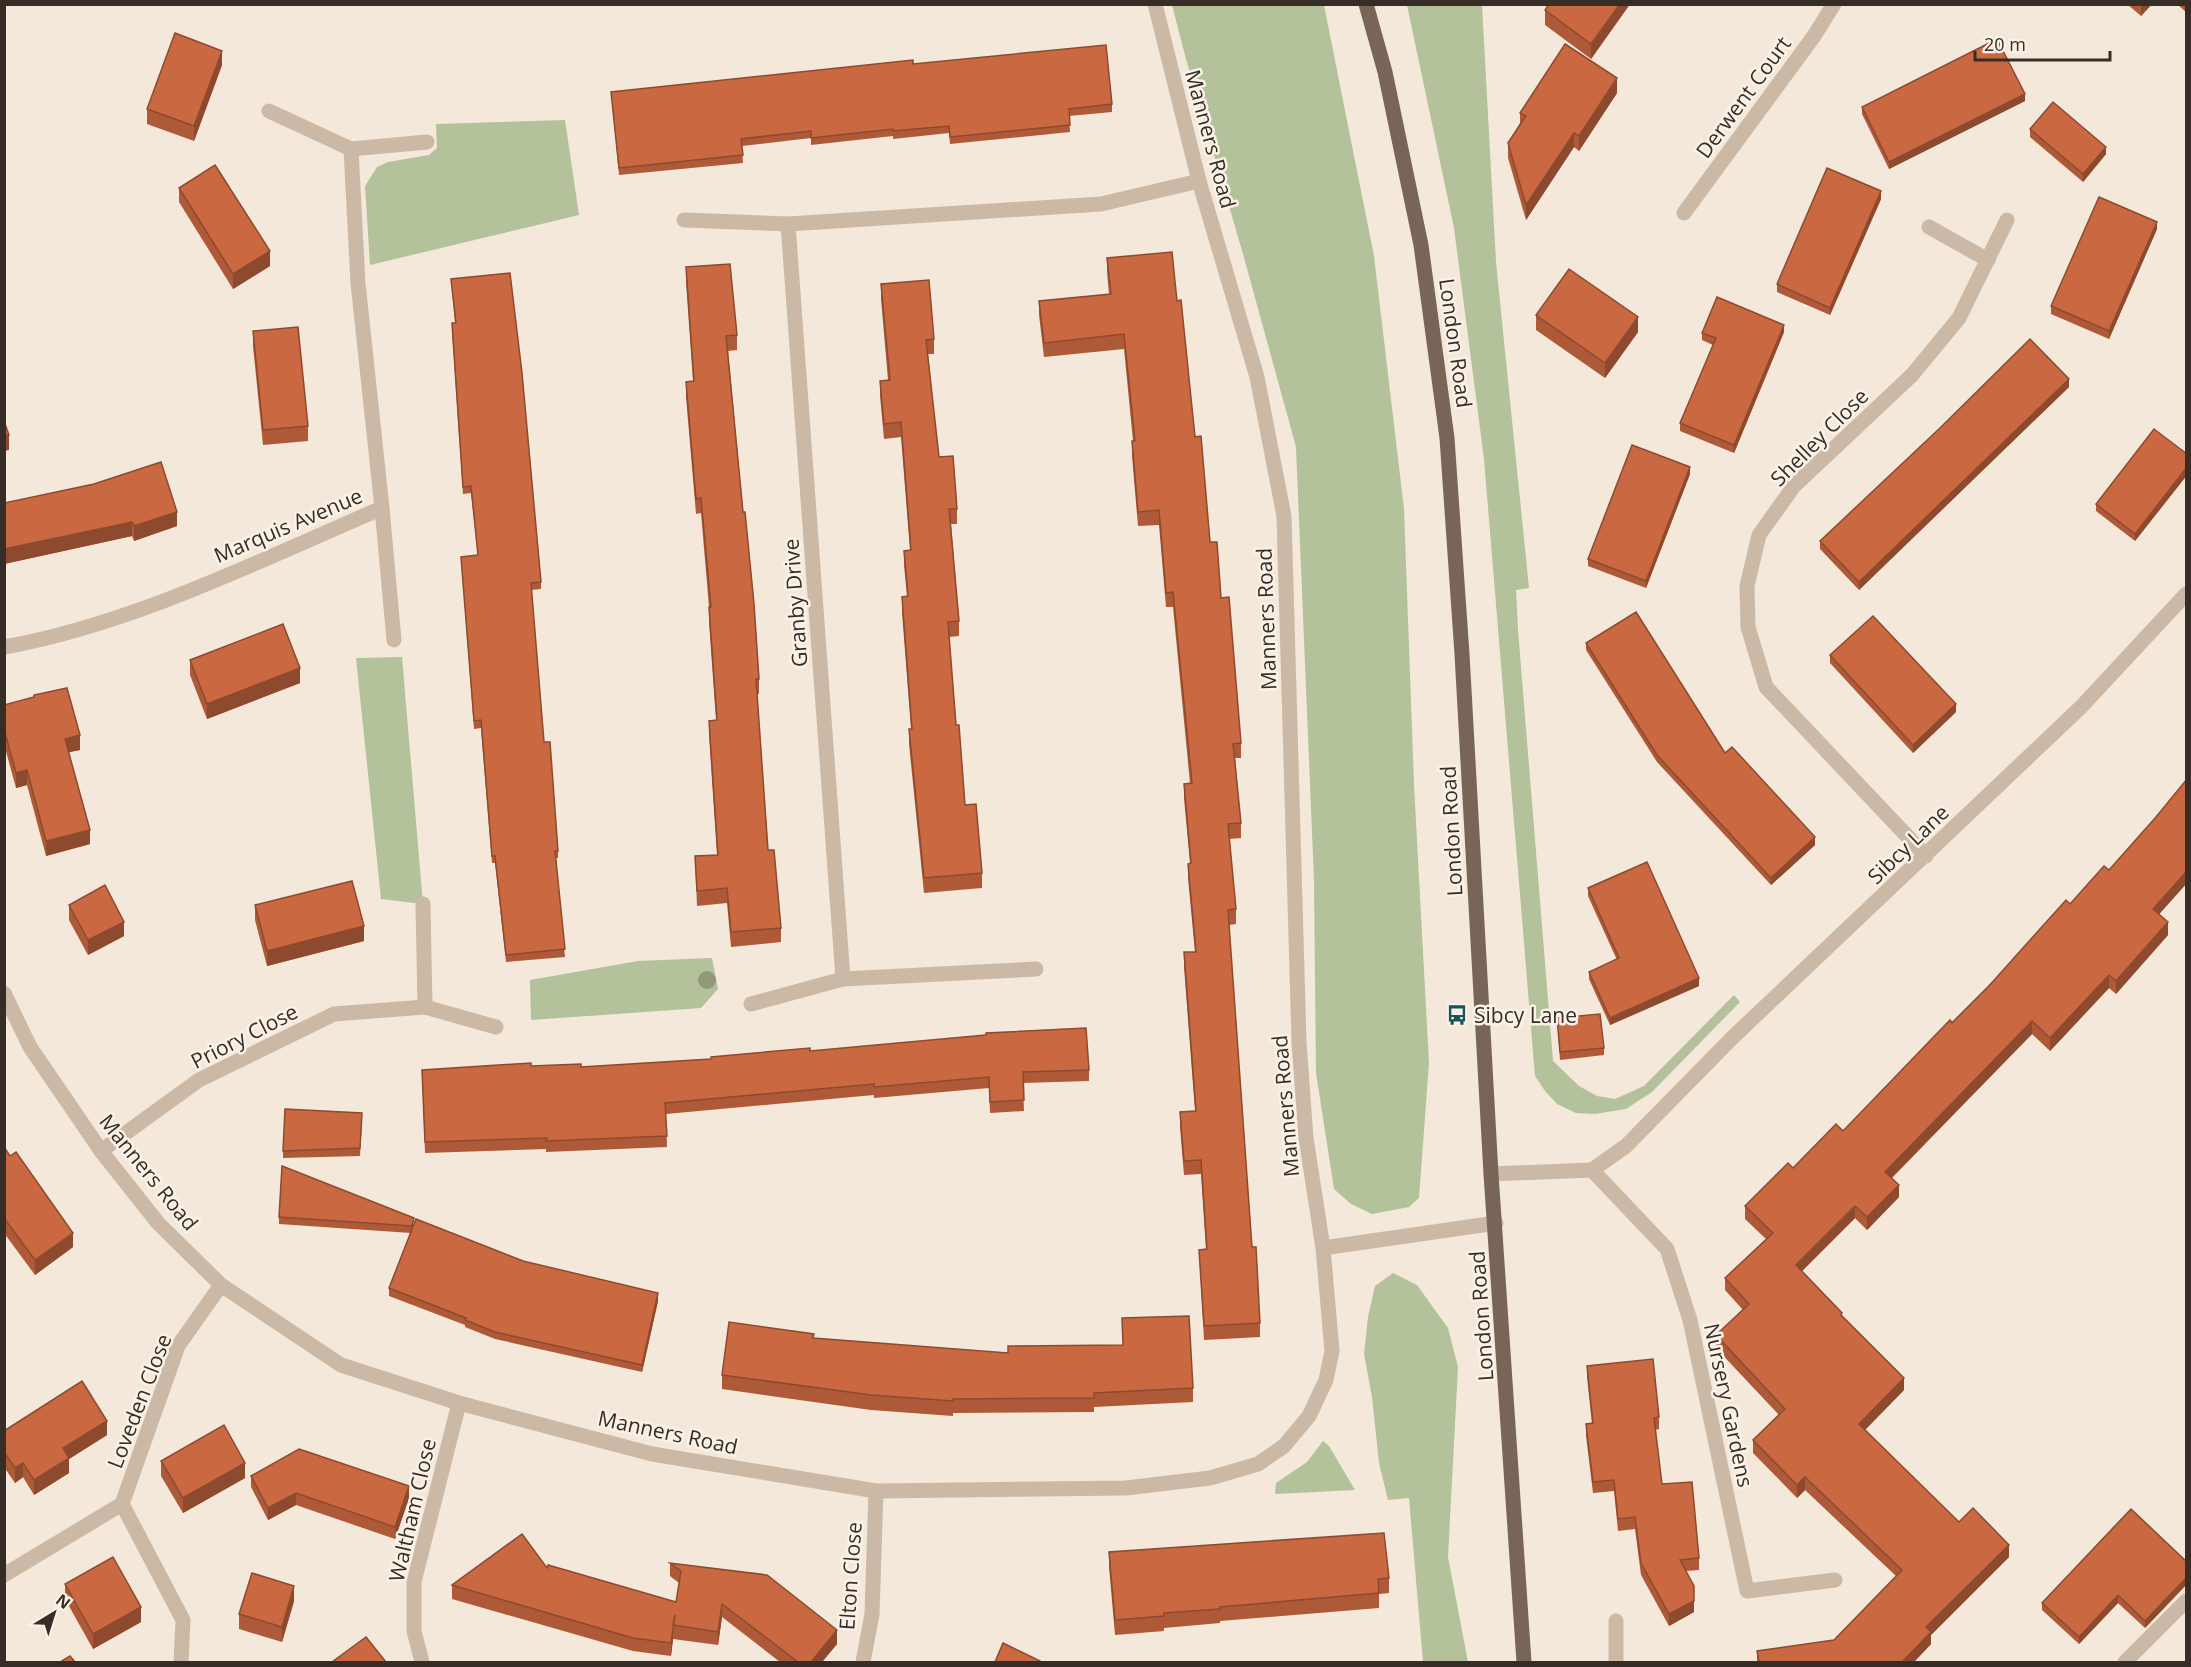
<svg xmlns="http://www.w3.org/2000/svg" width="2191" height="1667" viewBox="0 0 2191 1667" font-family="'Open Sans',sans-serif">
  <rect width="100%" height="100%" fill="#f3e8da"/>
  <g fill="#b3c29a">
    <polygon points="1172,5 1324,5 1374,256 1404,509 1414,785 1429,1063 1419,1198 1409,1207 1372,1214 1351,1204 1334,1189 1316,1073 1314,881 1296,447 1243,254 1186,59"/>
    <polygon points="1407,5 1482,5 1496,262 1529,588 1516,590 1518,630 1553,1061 1579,1086 1597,1096 1615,1099 1644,1086 1734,995 1740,1002 1652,1092 1626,1109 1595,1114 1576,1113 1557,1104 1545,1091 1535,1076 1484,459 1454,228"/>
    <polygon points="565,120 579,215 370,265 365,186 377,167 388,162 429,155 437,148 436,124"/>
    <polygon points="402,657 423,904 381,899 356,658"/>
    <polygon points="712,958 718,989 701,1008 531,1020 530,980 638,961"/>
    <polygon points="1393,1273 1417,1285 1448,1328 1458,1367 1448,1557 1468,1662 1423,1662 1409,1498 1388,1500 1379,1463 1372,1397 1364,1354 1368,1317 1375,1286"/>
    <polygon points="1323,1441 1329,1446 1355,1490 1275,1494 1276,1483 1307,1462"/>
  </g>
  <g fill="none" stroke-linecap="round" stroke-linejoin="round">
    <g stroke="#cbb9a6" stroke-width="15">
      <polyline points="351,149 427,142"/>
      <polyline points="1684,213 1814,36 1834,4"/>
      <polyline points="684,220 788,224"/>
      <polyline points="1929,227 1988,260"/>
      <polyline points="382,508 394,640"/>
      <path d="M4,647C133,624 263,559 382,508L358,283L351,149L269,111"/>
      <polyline points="1926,856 1766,687 1748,627 1747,586 1759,535 1794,486 1912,375 1959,318 2007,220"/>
      <polyline points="423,904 425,1007"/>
      <polyline points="1036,969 843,979 788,224 1101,204 1199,181"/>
      <polyline points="4,993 30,1047 101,1151 158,1223 221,1285 341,1365 459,1403 652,1454 876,1491 1126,1488 1210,1478 1258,1464 1284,1446 1309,1416 1326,1380 1332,1351 1323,1248 1306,1138 1299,1042 1284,516 1257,377 1199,181 1155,4"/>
      <polyline points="751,1004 843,979"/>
      <polyline points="101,1151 199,1080 334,1014 425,1007 496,1027"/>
      <polyline points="1592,1170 1667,1249 1690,1320 1747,1591 1835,1580"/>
      <polyline points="1491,1174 1592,1170 1626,1146 1732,1038 2081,707 2186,594"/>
      <polyline points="1323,1248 1496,1223"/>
      <polyline points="122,1504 183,1620 181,1662"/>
      <polyline points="4,1575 122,1504 178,1346 221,1285"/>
      <polyline points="1616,1621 1616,1662"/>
      <polyline points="422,1662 414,1631 414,1582 459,1403"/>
      <polyline points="863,1662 872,1614 876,1491"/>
      <polyline points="2125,1662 2186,1601"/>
    </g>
    <polyline stroke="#796558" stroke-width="15" points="1366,4 1385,72 1421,245 1447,438 1462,654 1491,1174 1524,1662"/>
  </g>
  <circle fill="#939879" cx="707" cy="980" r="9"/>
  <g fill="#ae5a38">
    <polygon points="1630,4 1591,59 1545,25 1545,10"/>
    <polygon points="2127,4 2152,4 2141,16"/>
    <polygon points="2177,4 2187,4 2187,13"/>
    <polygon points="913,64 1112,104 1112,112 1069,116 1070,132 950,144 949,133 893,139 893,136 811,145 811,138 742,146 743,163 619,175 611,92"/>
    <polygon points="222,65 194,141 147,124 147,109"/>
    <polygon points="1617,93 1579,151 1574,147 1526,220 1508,158 1508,143 1520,123 1520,113"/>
    <polygon points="2025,101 1889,169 1862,114 1862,107"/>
    <polygon points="2030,129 2106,154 2083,182 2030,137"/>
    <polygon points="179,188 270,266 233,289 179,202"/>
    <polygon points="1881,199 1830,315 1777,292 1777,284"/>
    <polygon points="2157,229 2109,339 2051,314 2051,306"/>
    <polygon points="1107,258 1177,301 1210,542 1221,598 1241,743 1241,758 1235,758 1241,823 1241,838 1229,839 1236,909 1236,924 1229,925 1252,1247 1260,1323 1260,1337 1204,1340 1199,1250 1206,1250 1201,1174 1184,1175 1180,1127 1180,1112 1195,1111 1184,967 1184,952 1195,952 1188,878 1188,864 1190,863 1184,798 1184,784 1190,783 1173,607 1166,607 1159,525 1138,526 1132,456 1132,441 1133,441 1124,349 1044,357 1039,315 1039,301 1109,294 1107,272"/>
    <polygon points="686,267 737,335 737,350 728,351 759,679 759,694 757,694 768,850 781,928 781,942 731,947 727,903 697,906 695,856 717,855 709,735 709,721 716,720 709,622 709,607 701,513 696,514 686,397 686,382 693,381 686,282"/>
    <polygon points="451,279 541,582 541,589 531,590 544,742 558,851 558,858 556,858 565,957 506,962 495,863 492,863 481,728 474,729 461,557 478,555 471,493 463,494 452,331 452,323 455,323"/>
    <polygon points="881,284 934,339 934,354 928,354 939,457 957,509 957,524 951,524 959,621 959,636 949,637 956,725 965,805 982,873 982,888 924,893 909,744 909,729 911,729 902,612 902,597 907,596 904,565 904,551 910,550 901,437 884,439 880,396 880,381 888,380 881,299"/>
    <polygon points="1536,315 1638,332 1605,378 1536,330"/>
    <polygon points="253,331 308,426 308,441 263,445 253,346"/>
    <polygon points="1784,332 1734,453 1680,431 1680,423 1713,345 1702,340 1702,333"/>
    <polygon points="2069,387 1859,590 1820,549 1820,541"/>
    <polygon points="2187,454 2187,475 2135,541 2096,511 2096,504"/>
    <polygon points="1690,474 1646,588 1588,566 1588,559"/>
    <polygon points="4,503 177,526 134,541 132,536 4,564"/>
    <polygon points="1586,643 1725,753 1815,845 1771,885 1657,762 1586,650"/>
    <polygon points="1830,655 1956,712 1913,753 1830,663"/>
    <polygon points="190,660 300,683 207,719 190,675"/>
    <polygon points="4,705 80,750 69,752 90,844 46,856 27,785 16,788 4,744"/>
    <polygon points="2187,779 2187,883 2159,914 2168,935 2116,994 2109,988 2050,1051 2032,1034 1892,1178 1899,1197 1867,1230 1855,1218 1802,1271 1842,1316 1904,1390 1865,1430 1959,1522 2009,1557 1931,1635 1931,1644 1914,1662 1757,1662 1757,1651 1834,1640 1896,1576 1805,1490 1797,1498 1753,1453 1753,1440 1779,1415 1716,1348 1716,1335 1743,1310 1725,1290 1725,1278 1766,1239 1745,1219 1745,1206 1793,1168 1843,1131 2070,904 2109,870 2156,817"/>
    <polygon points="1588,888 1699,986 1610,1025 1589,979 1589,972 1617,960 1588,896"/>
    <polygon points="69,905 124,936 88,955 69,920"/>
    <polygon points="255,905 364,941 267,966 255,920"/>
    <polygon points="1557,1018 1604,1048 1604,1055 1560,1060"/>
    <polygon points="810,1051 1089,1070 1089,1081 1023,1083 1024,1111 990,1113 989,1088 874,1098 874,1095 666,1114 667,1147 546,1152 546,1149 425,1153 422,1070 531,1066 581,1067 711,1059"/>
    <polygon points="362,1121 360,1156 283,1158 283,1151"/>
    <polygon points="4,1147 73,1247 35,1275 4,1233"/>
    <polygon points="279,1217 414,1225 523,1261 658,1301 642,1372 495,1339 465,1327 465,1325 389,1296 389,1288 411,1233 279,1224"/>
    <polygon points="814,1338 1193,1388 1193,1402 1094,1407 1094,1412 953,1413 953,1416 871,1410 722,1389 722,1375"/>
    <polygon points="1587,1366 1659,1417 1659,1429 1655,1430 1662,1484 1699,1558 1699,1570 1686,1571 1694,1612 1669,1626 1641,1575 1635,1529 1618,1531 1614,1491 1593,1493 1586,1436 1586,1424 1592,1424 1587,1377"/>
    <polygon points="4,1431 107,1435 69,1459 69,1473 34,1495 23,1477 15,1483 4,1467"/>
    <polygon points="161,1461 245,1478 183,1513 161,1476"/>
    <polygon points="251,1476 409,1498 395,1539 296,1505 268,1520 251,1487"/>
    <polygon points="1109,1552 1389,1578 1389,1593 1379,1594 1379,1608 1220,1621 1220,1623 1164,1628 1164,1631 1115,1635 1109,1567"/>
    <polygon points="2187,1562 2187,1584 2145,1628 2118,1603 2079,1644 2042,1610 2042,1603"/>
    <polygon points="670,1563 837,1644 822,1662 780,1662 722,1617 718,1645 673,1639 671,1656 633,1651 452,1599 452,1585 547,1568 676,1602 679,1583 670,1576"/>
    <polygon points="65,1584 141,1622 93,1649 65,1599"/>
    <polygon points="294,1601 282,1642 239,1629 239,1614"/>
  </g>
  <g fill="#8d4a2e">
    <polygon points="1620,4 1630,4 1591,59 1591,44"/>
    <polygon points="2141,4 2152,4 2141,16"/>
    <polygon points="222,51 222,65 194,141 194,126"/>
    <polygon points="1617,78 1617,93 1579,151 1579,136"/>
    <polygon points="2025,94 2025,101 1889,169 1889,162"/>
    <polygon points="1574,133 1574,147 1526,220 1526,205"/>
    <polygon points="2106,147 2106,154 2083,182 2083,174"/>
    <polygon points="1881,191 1881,199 1830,315 1830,308"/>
    <polygon points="2157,222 2157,229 2109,339 2109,331"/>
    <polygon points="270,251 270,266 233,289 233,274"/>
    <polygon points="1638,317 1638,332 1605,378 1605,363"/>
    <polygon points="1784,325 1784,332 1734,453 1734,445"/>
    <polygon points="2069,379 2069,387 1859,590 1859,582"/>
    <polygon points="9,435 9,450 4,451 4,436"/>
    <polygon points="1690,467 1690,474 1646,588 1646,581"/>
    <polygon points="2187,467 2187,475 2135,541 2135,534"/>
    <polygon points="177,512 177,526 134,541 134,526"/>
    <polygon points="132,522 132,536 4,564 4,549"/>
    <polygon points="300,668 300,683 207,719 207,704"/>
    <polygon points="1956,704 1956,712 1913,753 1913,745"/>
    <polygon points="80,735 80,750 65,753 65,739"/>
    <polygon points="27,770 27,785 16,788 16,773"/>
    <polygon points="90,830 90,844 46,856 46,841"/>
    <polygon points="1815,837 1815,845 1771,885 1771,878"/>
    <polygon points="2187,871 2187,883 2153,921 2153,909"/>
    <polygon points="124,922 124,936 88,955 88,940"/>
    <polygon points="2168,922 2168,935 2116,994 2116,981"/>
    <polygon points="364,926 364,941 267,966 267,951"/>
    <polygon points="2109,975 2109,988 2050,1051 2050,1038"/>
    <polygon points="1699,978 1699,986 1610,1025 1610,1018"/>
    <polygon points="2032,1021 2032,1034 1885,1184 1885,1172"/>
    <polygon points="1899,1185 1899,1197 1867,1230 1867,1217"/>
    <polygon points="1855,1206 1855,1218 1796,1277 1796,1265"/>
    <polygon points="73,1233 73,1247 35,1275 35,1260"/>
    <polygon points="658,1293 658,1301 642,1372 642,1365"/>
    <polygon points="1904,1378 1904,1390 1859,1436 1859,1424"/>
    <polygon points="107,1421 107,1435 69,1459 69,1473 34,1495 34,1480 63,1448"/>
    <polygon points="23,1463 23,1477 15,1483 15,1468"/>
    <polygon points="245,1463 245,1478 183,1513 183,1498"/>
    <polygon points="1805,1477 1805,1490 1797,1498 1797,1485"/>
    <polygon points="409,1486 409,1498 395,1539 395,1527"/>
    <polygon points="296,1493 296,1505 268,1520 268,1508"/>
    <polygon points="2009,1545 2009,1557 1931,1635 1931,1644 1914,1662 1902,1662 1926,1627"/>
    <polygon points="2187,1577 2187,1584 2145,1628 2145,1621"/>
    <polygon points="294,1586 294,1601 282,1642 282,1627"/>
    <polygon points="2118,1595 2118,1603 2079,1644 2079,1637"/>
    <polygon points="1694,1601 1694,1612 1669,1626 1669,1614"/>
    <polygon points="722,1604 722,1617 718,1645 718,1632"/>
    <polygon points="141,1607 141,1622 93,1649 93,1634"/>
    <polygon points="673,1625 673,1639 671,1656 671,1643"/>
    <polygon points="837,1630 837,1644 822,1662 811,1662"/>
  </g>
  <g fill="#ca6941" stroke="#8d4a2e" stroke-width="1.5">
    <polygon points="1549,4 1620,4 1591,44 1545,10"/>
    <polygon points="175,33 222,51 194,126 147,109"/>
    <polygon points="1997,39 2025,94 1889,162 1862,107"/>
    <polygon points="1565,44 1617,78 1579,136 1574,133 1526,205 1508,143 1526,116 1520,113"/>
    <polygon points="1106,45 1112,104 1069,109 1070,125 950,137 949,126 893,131 893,129 811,138 811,131 741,139 743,155 619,168 611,92 913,60 913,64"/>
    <polygon points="2053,102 2106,147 2083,174 2030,129"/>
    <polygon points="215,165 270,251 233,274 179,188"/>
    <polygon points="1827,168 1881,191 1830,308 1777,284"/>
    <polygon points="2099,197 2157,222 2109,331 2051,306"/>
    <polygon points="1172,252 1177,301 1181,300 1195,437 1201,436 1210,542 1217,542 1221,598 1229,597 1241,743 1233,744 1241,823 1228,824 1236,909 1228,910 1252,1247 1256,1247 1260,1323 1204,1326 1199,1250 1207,1249 1201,1160 1184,1161 1180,1112 1196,1111 1184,952 1196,952 1188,864 1191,863 1184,784 1192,783 1173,592 1166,593 1159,510 1138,512 1132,441 1135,441 1124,334 1044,343 1039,301 1111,294 1107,258"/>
    <polygon points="730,264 737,335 726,336 743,512 745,512 754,604 759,679 756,679 768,850 774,850 781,928 731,932 727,888 697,891 695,856 718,855 709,721 717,720 709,607 711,607 701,498 696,499 686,382 694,381 686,267"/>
    <polygon points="1569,269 1638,317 1605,363 1536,315"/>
    <polygon points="510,273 522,373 541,582 531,583 544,742 550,742 558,851 555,851 565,949 506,955 495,856 492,856 481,720 474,721 461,557 478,555 471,486 463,487 452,323 456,323 451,279"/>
    <polygon points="929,280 934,339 926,340 939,457 953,456 957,509 949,509 959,621 948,622 956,725 959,725 965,805 976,804 982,873 924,878 909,729 912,729 902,597 908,596 904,551 911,550 901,422 884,424 880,381 890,380 881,284"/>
    <polygon points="1717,297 1784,325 1734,445 1680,423 1716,338 1702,333"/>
    <polygon points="298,327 308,426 263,430 253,331"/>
    <polygon points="2030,339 2069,379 1859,582 1820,541 1940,428"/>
    <polygon points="4,421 9,435 4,436"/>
    <polygon points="2154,429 2187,454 2187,467 2135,534 2096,504"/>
    <polygon points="1632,445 1690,467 1646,581 1588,559"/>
    <polygon points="161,462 177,512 134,526 132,522 4,549 4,503 94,484"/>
    <polygon points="1636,612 1725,753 1732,747 1815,837 1771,878 1657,755 1586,643"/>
    <polygon points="1873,616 1956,704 1913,745 1830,655"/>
    <polygon points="283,624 300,668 207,704 190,660"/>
    <polygon points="67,688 80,735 65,739 90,830 46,841 27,770 16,773 4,729 4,705 34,697 34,695"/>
    <polygon points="2187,779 2187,871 2153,909 2168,922 2116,981 2109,975 2050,1038 2032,1021 1885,1172 1899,1185 1867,1217 1855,1206 1796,1265 1842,1313 1841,1315 1904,1378 1859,1424 1959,1522 1973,1508 2009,1545 1926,1627 1931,1632 1902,1662 1759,1662 1757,1651 1834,1640 1902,1570 1805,1477 1797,1485 1753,1440 1785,1409 1716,1335 1749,1304 1725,1278 1773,1233 1745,1206 1788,1163 1793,1168 1836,1124 1843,1131 1950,1020 1952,1023 1988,987 2066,900 2070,904 2104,866 2109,870 2156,817"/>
    <polygon points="1647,862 1699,978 1610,1018 1589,972 1619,958 1588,888"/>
    <polygon points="352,881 364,926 267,951 255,905"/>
    <polygon points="105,885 124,922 88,940 69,905"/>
    <polygon points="1600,1014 1604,1048 1560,1052 1557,1018"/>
    <polygon points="1086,1028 1089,1070 1023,1072 1024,1100 990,1102 989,1077 874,1087 874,1084 665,1103 667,1136 546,1141 547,1138 425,1142 422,1070 531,1063 531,1066 581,1064 581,1067 711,1059 711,1057 810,1048 810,1051 986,1035 986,1033"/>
    <polygon points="285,1109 362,1113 360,1148 283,1151"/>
    <polygon points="4,1147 10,1156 16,1152 73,1233 35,1260 4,1218"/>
    <polygon points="282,1166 414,1218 412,1226 279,1217"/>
    <polygon points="416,1219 523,1261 658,1293 642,1365 495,1332 465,1320 466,1318 389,1288"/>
    <polygon points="1189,1316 1193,1388 1094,1393 1094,1398 953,1399 953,1401 871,1395 722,1375 729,1322 814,1334 813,1338 1008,1353 1008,1346 1123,1345 1122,1318"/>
    <polygon points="1653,1359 1659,1417 1654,1418 1662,1484 1692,1482 1699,1558 1680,1560 1694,1586 1694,1601 1669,1614 1641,1563 1635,1517 1618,1519 1614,1480 1593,1482 1586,1424 1593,1423 1587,1366"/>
    <polygon points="82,1381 107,1421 63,1448 69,1458 34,1480 23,1463 15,1468 4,1452 4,1431"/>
    <polygon points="224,1425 245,1463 183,1498 161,1461"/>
    <polygon points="299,1449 409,1486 395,1527 296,1493 268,1508 251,1476"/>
    <polygon points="2131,1509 2187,1562 2187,1577 2145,1621 2118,1595 2079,1637 2042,1603"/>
    <polygon points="1384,1533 1389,1578 1378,1579 1379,1593 1220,1607 1220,1609 1164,1613 1164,1616 1115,1620 1109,1552"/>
    <polygon points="522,1534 547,1568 548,1565 676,1602 681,1571 670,1563 767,1575 837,1630 811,1662 798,1662 722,1604 718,1632 673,1625 675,1615 671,1643 633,1638 452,1585"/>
    <polygon points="113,1557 141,1607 93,1634 65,1584"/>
    <polygon points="252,1573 294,1586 282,1627 239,1614"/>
    <polygon points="366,1637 386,1662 332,1662"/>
    <polygon points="1003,1643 1040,1661 1040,1662 995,1662"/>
    <polygon points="70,1656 75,1662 60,1662"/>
  </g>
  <defs>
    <g id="bus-bare" transform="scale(1.62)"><path d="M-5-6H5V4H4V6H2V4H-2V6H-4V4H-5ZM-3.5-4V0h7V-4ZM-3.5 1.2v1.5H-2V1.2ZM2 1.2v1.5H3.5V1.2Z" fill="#1b535a" stroke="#faf2e7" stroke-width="2.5" paint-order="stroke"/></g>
  </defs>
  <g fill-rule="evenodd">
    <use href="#bus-bare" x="1457" y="1015"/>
  </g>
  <g text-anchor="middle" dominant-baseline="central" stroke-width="5" stroke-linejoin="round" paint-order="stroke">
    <g font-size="21" fill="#372d27" stroke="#faf2e7">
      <text transform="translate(1743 97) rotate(-54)">Derwent Court</text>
      <text transform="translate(1211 139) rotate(75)">Manners Road</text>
      <text transform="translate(1456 343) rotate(82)">London Road</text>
      <text transform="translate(1819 437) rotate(-45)">Shelley Close</text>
      <text transform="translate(288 525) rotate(-23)">Marquis Avenue</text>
      <text transform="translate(795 603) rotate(-94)">Granby Drive</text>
      <text transform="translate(1266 619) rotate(-92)">Manners Road</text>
      <text transform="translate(1451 831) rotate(-93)">London Road</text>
      <text transform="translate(1908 844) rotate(-44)">Sibcy Lane</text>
      <text transform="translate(244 1036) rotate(-27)">Priory Close</text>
      <text transform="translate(1285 1106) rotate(-95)">Manners Road</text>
      <text transform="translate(149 1172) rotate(51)">Manners Road</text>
      <text transform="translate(1481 1316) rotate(-94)">London Road</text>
      <text transform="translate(139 1401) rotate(-69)">Loveden Close</text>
      <text transform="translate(1729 1405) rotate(78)">Nursery Gardens</text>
      <text transform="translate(668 1432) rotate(12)">Manners Road</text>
      <text transform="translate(412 1510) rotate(-77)">Waltham Close</text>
      <text transform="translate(850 1576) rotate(-86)">Elton Close</text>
    </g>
    <g font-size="21" fill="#372d27" stroke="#faf2e7" text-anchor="start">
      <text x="1474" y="1015">Sibcy Lane</text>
    </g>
  </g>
  <rect width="2191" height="1667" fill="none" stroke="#372d27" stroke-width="12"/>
  <g transform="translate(54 1613) rotate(38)" stroke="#faf2e7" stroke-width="4.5" paint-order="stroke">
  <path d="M0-4.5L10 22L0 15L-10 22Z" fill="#372d27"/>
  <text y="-9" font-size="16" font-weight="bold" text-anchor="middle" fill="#372d27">N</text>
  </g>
  <path d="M1975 51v9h135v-9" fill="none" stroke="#372d27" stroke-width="3"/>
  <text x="1984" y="51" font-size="18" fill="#372d27" stroke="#faf2e7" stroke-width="4.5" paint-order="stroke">20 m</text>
</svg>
